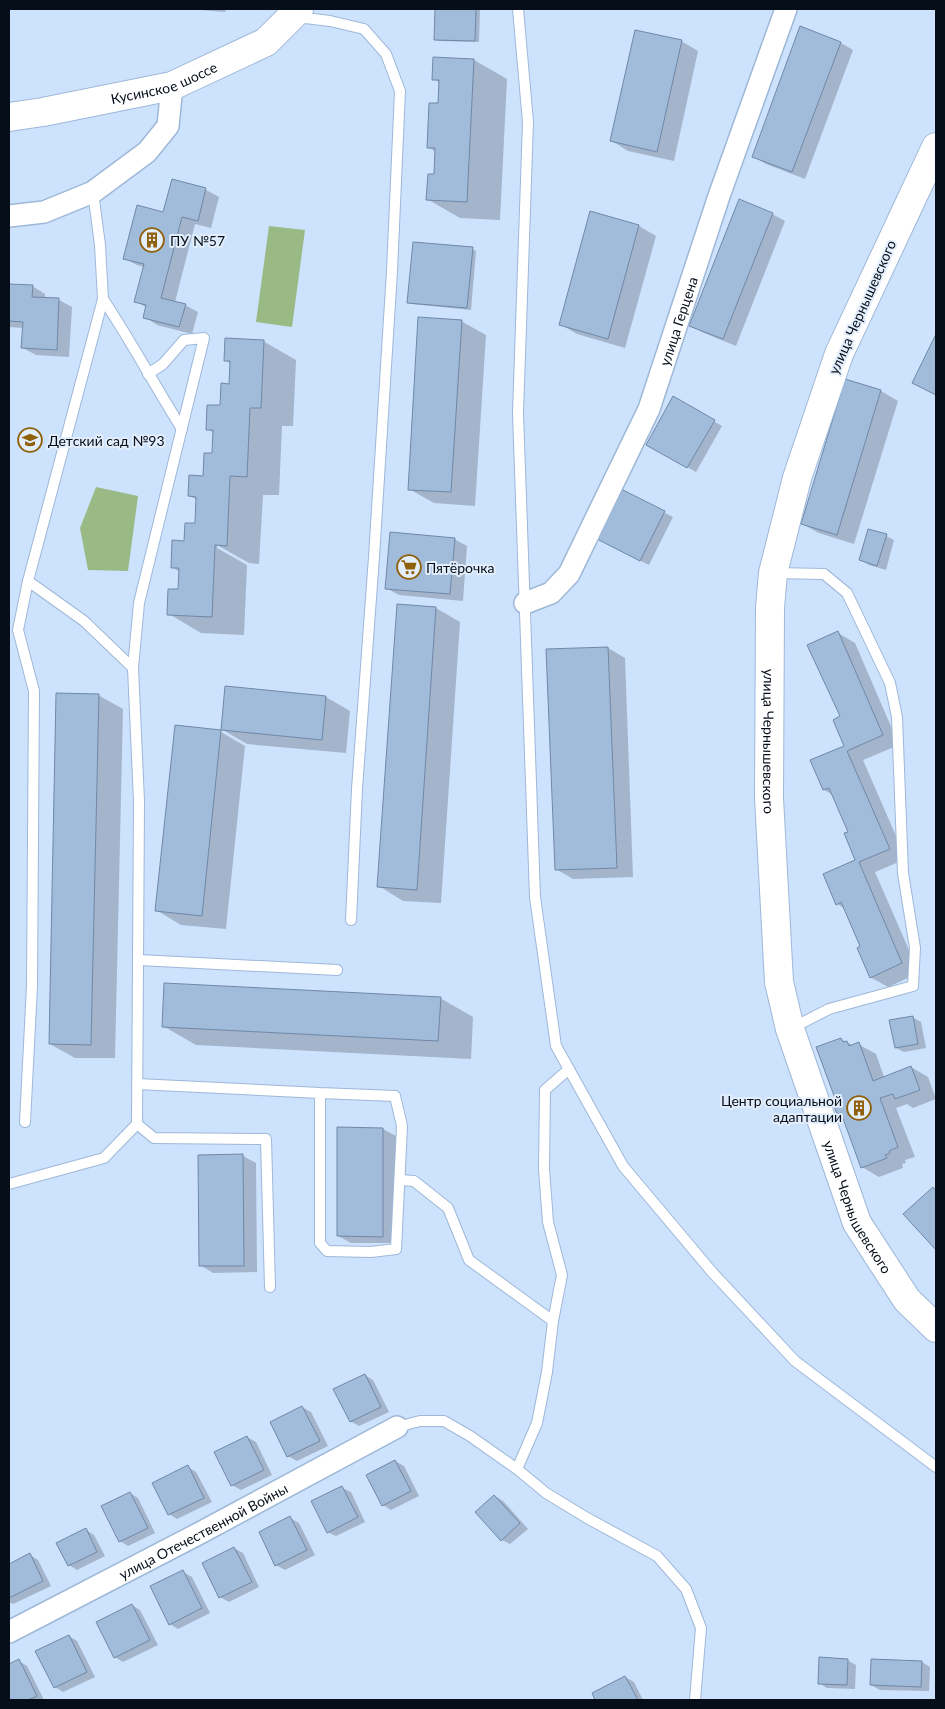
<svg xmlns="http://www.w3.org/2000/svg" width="945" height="1709" viewBox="0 0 945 1709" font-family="Lato,sans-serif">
  <rect width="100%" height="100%" fill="#cde2fd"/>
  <g fill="#99ba84">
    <polygon points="269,226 305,230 292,327 256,322"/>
    <polygon points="96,487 138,496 128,571 88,570 80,528"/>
  </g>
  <g fill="#0003">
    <polygon points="186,9 226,9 225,12"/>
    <polygon points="436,9 480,9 479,42 439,41 435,39"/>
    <polygon points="681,41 698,51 674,161 628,151 612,141"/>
    <polygon points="841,43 853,50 805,179 766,164 753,156"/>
    <polygon points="474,60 507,79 500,220 460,218 427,199 435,176 436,152 428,147 439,105 440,83 434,79"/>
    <polygon points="172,181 206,190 219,197 211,228 195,224 175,302 185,305 198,312 192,334 157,325 145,317 147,308 136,301 144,267 137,265 124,258 164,214"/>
    <polygon points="591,213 639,226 656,236 625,348 577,334 560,324"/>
    <polygon points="772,214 785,221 736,346 704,333 691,326"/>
    <polygon points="472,249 476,251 471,310 412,304 409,302"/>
    <polygon points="9,285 32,286 45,294 45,299 59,300 72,307 69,357 36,355 23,348 24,328 9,327"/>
    <polygon points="461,321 486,335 475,506 434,503 409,489"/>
    <polygon points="936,337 936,395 914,383"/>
    <polygon points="263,341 296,360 293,426 282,426 279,495 263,495 259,564 249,563 217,545 217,548 247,565 244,635 201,633 169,614 179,590 180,572 172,567 196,525 197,500 189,495 204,477 213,455 214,433 207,429 221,407 230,385 231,364 225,360"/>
    <polygon points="881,391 898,401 854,544 819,533 802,524"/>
    <polygon points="673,398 722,426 696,472 647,444"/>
    <polygon points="622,491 673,517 649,565 607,544"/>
    <polygon points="886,536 894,540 886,570 869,565 861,560"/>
    <polygon points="454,539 467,546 463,601 399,595 386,588"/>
    <polygon points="436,608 460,622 441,903 403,901 379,886"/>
    <polygon points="838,633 855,643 899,745 863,760 906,859 875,872 919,973 888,987 870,977 862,947 846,909 837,904 857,861 849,832 833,795 824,790 846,746 842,717"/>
    <polygon points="608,648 625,658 633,877 573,879 556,869"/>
    <polygon points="98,695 123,709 115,1058 75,1058 50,1044"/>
    <polygon points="326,697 350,711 346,753 247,744 223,730"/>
    <polygon points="176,727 221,732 245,746 226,929 181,925 156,910"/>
    <polygon points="440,998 473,1017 471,1059 196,1045 163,1026"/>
    <polygon points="912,1017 921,1022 926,1048 904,1052 896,1048"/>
    <polygon points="841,1039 854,1046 858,1044 876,1054 884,1077 911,1067 928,1077 936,1099 913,1108 907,1104 896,1108 915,1157 905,1160 906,1163 902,1164 903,1168 879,1177 862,1167 844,1116 838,1113"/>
    <polygon points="338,1129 383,1129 396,1136 396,1243 351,1243 338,1236"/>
    <polygon points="200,1156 243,1156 256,1163 257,1272 213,1273 200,1265"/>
    <polygon points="933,1189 936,1191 936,1248 905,1214"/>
    <polygon points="365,1375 373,1380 389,1412 359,1426 350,1421"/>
    <polygon points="302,1407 311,1412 328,1446 297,1461 288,1456"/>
    <polygon points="247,1437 256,1442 272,1475 241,1490 232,1485"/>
    <polygon points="395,1461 404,1466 419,1496 391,1510 383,1505"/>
    <polygon points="188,1467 196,1472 212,1502 177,1519 169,1514"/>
    <polygon points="342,1488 351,1492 365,1522 336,1536 327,1532"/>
    <polygon points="130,1493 138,1498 155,1533 128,1546 120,1541"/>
    <polygon points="495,1496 503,1501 528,1529 510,1544 502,1540"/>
    <polygon points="290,1518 299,1523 315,1555 285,1570 276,1565"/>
    <polygon points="86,1530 94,1535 105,1556 77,1570 69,1565"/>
    <polygon points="234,1548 243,1553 259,1587 229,1602 220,1597"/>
    <polygon points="30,1555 38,1560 51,1586 13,1604 9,1602 9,1565"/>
    <polygon points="183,1572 192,1577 210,1613 178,1629 170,1624"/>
    <polygon points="132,1605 140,1610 158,1645 123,1662 115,1657"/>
    <polygon points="69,1636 77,1641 95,1677 63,1692 55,1687"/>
    <polygon points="847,1660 856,1665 855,1689 827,1688 819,1683"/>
    <polygon points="19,1661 27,1666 44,1700 9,1700 9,1665"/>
    <polygon points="922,1662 930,1667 929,1691 880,1690 871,1685"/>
    <polygon points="625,1677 634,1682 643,1700 597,1700 593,1694"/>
  </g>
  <g fill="#a1bcdb" stroke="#7088a7">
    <polygon points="435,9 476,9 475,41 434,40"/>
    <polygon points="800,26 841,42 792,172 752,157"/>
    <polygon points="635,30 682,40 657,152 610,141"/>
    <polygon points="433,57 474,59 467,202 426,200 428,174 434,174 435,148 427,148 429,103 438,103 439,80 432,80"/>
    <polygon points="172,179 206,188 198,221 182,217 161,298 186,304 179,327 143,318 146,305 134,302 144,264 123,259 137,205 163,212"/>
    <polygon points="739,199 773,213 723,339 689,326"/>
    <polygon points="590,211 639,225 608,339 559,325"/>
    <polygon points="413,242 473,247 467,308 407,303"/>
    <polygon points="9,284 33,285 32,297 59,298 57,350 21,348 23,322 9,321"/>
    <polygon points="418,317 462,320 451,492 408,490"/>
    <polygon points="936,334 936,395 912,383"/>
    <polygon points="225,338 264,340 261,408 250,408 247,477 230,476 227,546 215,545 212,617 167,615 168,589 178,589 179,568 171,568 172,540 184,541 185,523 195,523 196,497 188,496 189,475 203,476 204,453 212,453 213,430 206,430 207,405 220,405 221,383 229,384 230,361 224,361"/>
    <polygon points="845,379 881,390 837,535 801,524"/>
    <polygon points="673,396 715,420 687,468 646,445"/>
    <polygon points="621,489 665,511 640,561 597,539"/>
    <polygon points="868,529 887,534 877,566 859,560"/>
    <polygon points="390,532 455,538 450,594 385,589"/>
    <polygon points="397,604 436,607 417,890 377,887"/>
    <polygon points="838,631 883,735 847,751 890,849 859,862 902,963 870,978 857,948 860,946 841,902 836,905 823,874 855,860 844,833 848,832 829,788 823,790 810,760 844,746 833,720 840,716 807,645"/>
    <polygon points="608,647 617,868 555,870 546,649"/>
    <polygon points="225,686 326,696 322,740 221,730"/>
    <polygon points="56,693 99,694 91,1045 49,1044"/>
    <polygon points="175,725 221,730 202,916 155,911"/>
    <polygon points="164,983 441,997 438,1041 162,1027"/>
    <polygon points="913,1016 918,1044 895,1048 889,1020"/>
    <polygon points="841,1038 843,1042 847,1041 849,1046 859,1042 873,1081 911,1066 920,1090 895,1099 893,1094 880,1098 898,1147 889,1151 890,1153 885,1155 887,1158 861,1168 841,1113 837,1114 833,1103 836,1101 816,1047"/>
    <polygon points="337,1127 383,1128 383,1237 337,1236"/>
    <polygon points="243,1154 244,1266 199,1266 198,1155"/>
    <polygon points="933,1187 936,1191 936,1250 903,1214"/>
    <polygon points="365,1374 381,1407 350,1422 333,1389"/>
    <polygon points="302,1406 320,1441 287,1457 270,1422"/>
    <polygon points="247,1436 264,1470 231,1486 214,1452"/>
    <polygon points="395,1460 411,1491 382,1506 366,1475"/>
    <polygon points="188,1465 204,1498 168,1515 152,1483"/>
    <polygon points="342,1486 358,1517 327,1533 311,1501"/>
    <polygon points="130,1492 148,1528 119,1542 101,1506"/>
    <polygon points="494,1495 520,1523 501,1541 475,1512"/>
    <polygon points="290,1516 307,1550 275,1566 259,1532"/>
    <polygon points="86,1528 97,1552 68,1566 56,1543"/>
    <polygon points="234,1547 252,1582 219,1598 202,1563"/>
    <polygon points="30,1553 43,1581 9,1598 9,1564"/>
    <polygon points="183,1570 202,1608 169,1625 150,1586"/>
    <polygon points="132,1604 150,1640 114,1658 96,1622"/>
    <polygon points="69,1635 87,1672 54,1688 35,1651"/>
    <polygon points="819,1657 848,1659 847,1685 818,1684"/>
    <polygon points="19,1659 37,1696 28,1700 9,1700 9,1664"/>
    <polygon points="871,1659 922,1661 921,1687 870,1685"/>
    <polygon points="625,1676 638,1700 595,1700 592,1693"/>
  </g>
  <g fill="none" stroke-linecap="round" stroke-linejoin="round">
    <g stroke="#9eb8d8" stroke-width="12">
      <g id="service">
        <polyline points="518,9 528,122 518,413 535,897 556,1046 623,1166 712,1272 795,1361 936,1467"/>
        <polyline points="297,17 330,21 364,29 386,54 400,91 392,271 374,557 357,789 351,920"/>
        <polyline points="93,192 100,245 103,299 28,581 84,621 133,668"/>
        <path d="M103,299C131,341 155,386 182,429"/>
        <polyline points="774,573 824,574 847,593 890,683 897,717 903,873 915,948 913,986 829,1009 792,1028"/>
        <polyline points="139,960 337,970"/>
        <polyline points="137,1084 320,1093 320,1243 327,1251 371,1252 396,1249 402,1126 395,1096 320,1093"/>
        <polyline points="25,1122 32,986 34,691 18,630 28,581"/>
        <polyline points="137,1124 154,1138 266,1139 270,1287"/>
        <polyline points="400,1180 414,1181 448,1208 469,1260 553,1321 547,1372 537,1423 517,1469"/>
        <polyline points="9,1184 104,1158 137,1124 139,801 133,668 139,603 204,338 184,340 163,364 148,374"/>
        <polyline points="553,1321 562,1275 548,1222 544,1169 545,1090 569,1069"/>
        <polyline points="397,1427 420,1421 444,1421 470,1436 517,1469 546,1493 587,1518 657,1556 686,1589 701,1628 695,1700"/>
      </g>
    </g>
    <g stroke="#9eb8d8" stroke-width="24">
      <g id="minor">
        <polyline points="9,216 44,212 93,192 147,152 168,126 172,86"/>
        <path id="s1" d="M525,603L551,593L569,574L649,409L719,196L786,9"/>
        <path id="s2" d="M9,1632L200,1533L397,1427"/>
      </g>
    </g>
    <g stroke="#9eb8d8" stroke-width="30">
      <g id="secondary">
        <path id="s3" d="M9,117L43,112L172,86L266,42L299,9"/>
        <path id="s4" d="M936,147L839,354L797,478L773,573L770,608L769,798L779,982L790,1029L857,1223L907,1300L936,1328"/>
      </g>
    </g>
    <use href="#service" stroke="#fff" stroke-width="10"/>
    <use href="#minor" stroke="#fff" stroke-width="21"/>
    <use href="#secondary" stroke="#fff" stroke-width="28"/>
  </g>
  <defs>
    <g id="building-ring" transform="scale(1.25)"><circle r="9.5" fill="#e3eefc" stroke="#90600b" stroke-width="1.5"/><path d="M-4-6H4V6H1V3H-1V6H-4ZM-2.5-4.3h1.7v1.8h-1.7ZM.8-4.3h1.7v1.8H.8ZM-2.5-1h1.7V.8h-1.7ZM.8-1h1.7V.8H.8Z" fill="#90600b"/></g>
    <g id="school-ring" transform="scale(1.25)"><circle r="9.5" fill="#e3eefc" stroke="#90600b" stroke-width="1.5"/><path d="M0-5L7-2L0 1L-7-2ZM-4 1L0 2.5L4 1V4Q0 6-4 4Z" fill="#90600b"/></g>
    <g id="supermarket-ring" transform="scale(1.25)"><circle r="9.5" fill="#e3eefc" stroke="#90600b" stroke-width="1.5"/><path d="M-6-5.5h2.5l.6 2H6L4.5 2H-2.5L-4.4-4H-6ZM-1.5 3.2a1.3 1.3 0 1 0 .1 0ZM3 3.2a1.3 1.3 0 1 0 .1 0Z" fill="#90600b"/></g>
  </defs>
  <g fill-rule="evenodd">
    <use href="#building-ring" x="152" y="240"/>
    <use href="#school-ring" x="30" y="440"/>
    <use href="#supermarket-ring" x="409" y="567"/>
    <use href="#building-ring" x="859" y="1108"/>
  </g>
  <g text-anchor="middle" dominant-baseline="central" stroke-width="4" stroke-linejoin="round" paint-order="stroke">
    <g font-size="14" fill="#060e19" stroke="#e3eefc">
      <text stroke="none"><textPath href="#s3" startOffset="159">Кусинское шоссе</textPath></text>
      <text transform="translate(862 307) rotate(-66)">улица Чернышевского</text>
      <text stroke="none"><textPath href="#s1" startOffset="330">улица Герцена</textPath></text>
      <text stroke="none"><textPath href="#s4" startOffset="626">улица Чернышевского</textPath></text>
      <text stroke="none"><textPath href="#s4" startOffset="1106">улица Чернышевского</textPath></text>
      <text stroke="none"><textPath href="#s2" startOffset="219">улица Отечественной Войны</textPath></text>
    </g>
    <g font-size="14" fill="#060e19" stroke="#e3eefc" text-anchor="start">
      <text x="170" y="240">ПУ №57</text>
      <text x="48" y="440">Детский сад №93</text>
      <text x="426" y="567">Пятёрочка</text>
      <text x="842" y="1100" text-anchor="end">Центр социальной<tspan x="842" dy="16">адаптации</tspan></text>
    </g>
  </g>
  <rect width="945" height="1709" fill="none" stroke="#060e19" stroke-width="20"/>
</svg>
